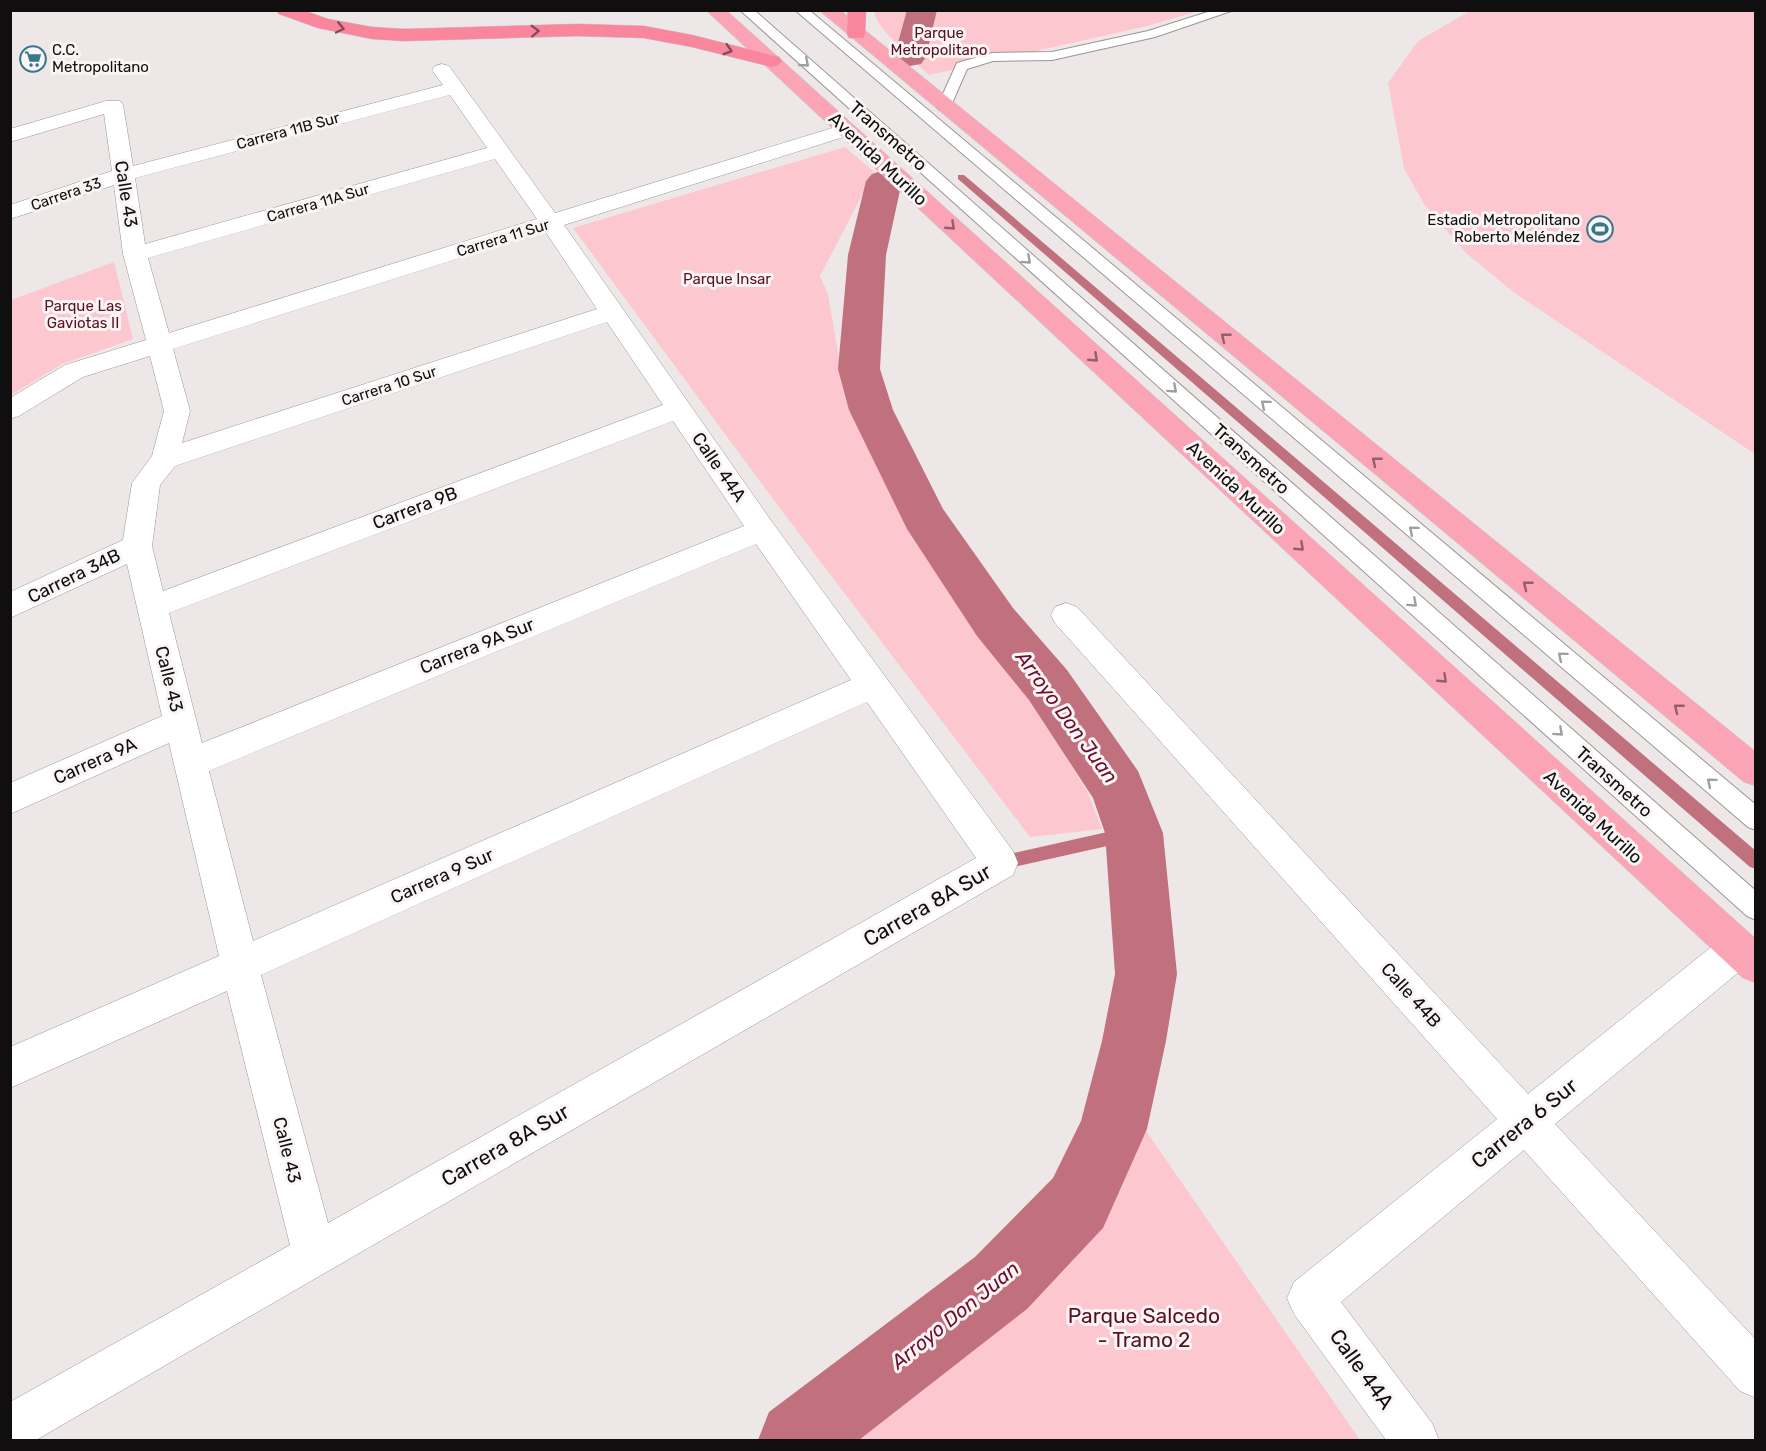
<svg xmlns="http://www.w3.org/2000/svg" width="1766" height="1451" viewBox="0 0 1766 1451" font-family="Rubik,sans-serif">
  <rect width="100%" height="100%" fill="#ede7e8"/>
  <g fill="#fcc7ce">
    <path d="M874,11H1199L1147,26L929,75C915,61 876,29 874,11Z"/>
    <polygon points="1470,11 1755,11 1755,454 1516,294 1466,253 1424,204 1404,168 1388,83 1418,41"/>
    <polygon points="845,147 874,172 820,276 828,294 841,371 859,423 906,523 986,646 1034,704 1088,793 1102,829 1030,837 782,511 573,228"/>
    <polygon points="114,262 133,339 62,364 11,395 11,300"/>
    <polygon points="1146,1131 1360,1440 842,1440 1029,1286 1097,1212"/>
  </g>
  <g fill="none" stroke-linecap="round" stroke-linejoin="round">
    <g fill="#c0717d" fill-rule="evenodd">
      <polygon points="958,175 964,175 1756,851 1756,869 1750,867 958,179"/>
      <polygon points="1134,826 1140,828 1142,833 1140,838 1134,840 1000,870 994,868 992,863 994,858 1000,856"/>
    </g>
    <g fill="#c0717d" fill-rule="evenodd">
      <polygon points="907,10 937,10 926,57 921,64 910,66 899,64 894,57"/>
      <polygon points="884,170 896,174 902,181 886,255 880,369 893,410 943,509 1013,608 1067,670 1138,771 1163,833 1177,974 1166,1041 1147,1129 1103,1228 1027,1309 859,1440 758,1440 769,1412 975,1257 1053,1178 1081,1121 1102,1041 1115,974 1105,833 1093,798 1029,700 977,636 907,529 849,410 838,369 848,255 866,181 872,174"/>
    </g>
    <g stroke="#9b9696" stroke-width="2">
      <g id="service">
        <polygon points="740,10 754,10 1756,891 1756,920 1747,916"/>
        <polygon points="795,10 809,10 1756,805 1756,830 1748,827"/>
        <polygon points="1214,10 1234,10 1155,37 1052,60 993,61 967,69 949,110 939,110 937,107 957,63 992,53 1052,52 1148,31"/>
      </g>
    </g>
    <g stroke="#9b9696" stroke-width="1">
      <g id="minor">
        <path d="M442,64L449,66L555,213L839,126L846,124L853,126L856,130L853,134L564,225L772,522L1013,851L1018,863L1013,875L36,1440H10V1402L290,1245L227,991L10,1088V1047L219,956L169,743L10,814V783L162,716L127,564L10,618V592L123,540L132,483L152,456L164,411L150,356L83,377L19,416L10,419V398L65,365L146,340L123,254L114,185L10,219V205L112,171L104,114L10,142V129L106,101H120L123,105L133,166L443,85L432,70L435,66ZM450,95L487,148L145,244L135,178ZM495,159L537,219L169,333L148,258ZM545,231L597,309L182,443L190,411L173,349ZM607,322L663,405L163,591L152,546L160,485L175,466ZM673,421L744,526L202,743L169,613ZM756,544L851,680L253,941L209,771ZM867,702L976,858L328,1223L261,975Z"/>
        <polygon points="1066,603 1077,607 1528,1094 1725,936 1738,931 1751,936 1756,946 1751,962 1555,1124 1756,1340 1756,1398 1740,1391 1524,1150 1341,1302 1432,1423 1439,1440 1386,1440 1294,1314 1287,1298 1294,1282 1497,1119 1055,623 1051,615 1055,607"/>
      </g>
    </g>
    <g stroke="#c6c5c5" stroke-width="1">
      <g id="primary">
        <polygon points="706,10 726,10 1756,939 1756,983 1743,978"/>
        <polygon points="819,10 840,10 1756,752 1756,786 1744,782"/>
      </g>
    </g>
    <g stroke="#c6c5c5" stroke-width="1">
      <g id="trunk">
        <polygon points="276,10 303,10 328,19 372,27 404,29 578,24 644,26 692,35 779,57 782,61 779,65 772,67 692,47 644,38 578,36 404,41 372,39 318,28 279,14"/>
        <polygon points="848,10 866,10 865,34 863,38 849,38 847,34"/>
      </g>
    </g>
    <use href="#service" fill="#fff" fill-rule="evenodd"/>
    <use href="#minor" fill="#fff" fill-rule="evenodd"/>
    <use href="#primary" fill="#fba4b6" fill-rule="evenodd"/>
    <use href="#trunk" fill="#fa869e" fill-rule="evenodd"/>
  </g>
  <defs><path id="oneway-chevron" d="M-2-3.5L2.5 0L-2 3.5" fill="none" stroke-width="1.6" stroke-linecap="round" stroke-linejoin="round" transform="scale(1.5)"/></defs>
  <g stroke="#854a56">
    <use href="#oneway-chevron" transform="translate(340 28) rotate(12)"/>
    <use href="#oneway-chevron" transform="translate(535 31) rotate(-2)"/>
    <use href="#oneway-chevron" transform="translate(728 50) rotate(17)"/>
  </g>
  <g stroke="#9f9f9f">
    <use href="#oneway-chevron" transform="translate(805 63) rotate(41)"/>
    <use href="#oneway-chevron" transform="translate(1027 260) rotate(42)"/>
    <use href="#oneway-chevron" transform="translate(1173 389) rotate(42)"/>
    <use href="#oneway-chevron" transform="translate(1265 404) rotate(-140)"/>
    <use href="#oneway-chevron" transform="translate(1413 530) rotate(-140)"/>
    <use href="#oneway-chevron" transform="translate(1413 603) rotate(42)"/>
    <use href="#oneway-chevron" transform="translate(1562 656) rotate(-140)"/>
    <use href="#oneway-chevron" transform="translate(1559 732) rotate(42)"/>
    <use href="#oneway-chevron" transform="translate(1711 782) rotate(-140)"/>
  </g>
  <g stroke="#91606a">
    <use href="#oneway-chevron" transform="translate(951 226) rotate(43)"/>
    <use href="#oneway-chevron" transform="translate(1225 337) rotate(-141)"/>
    <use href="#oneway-chevron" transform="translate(1094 358) rotate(43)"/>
    <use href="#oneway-chevron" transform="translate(1376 461) rotate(-141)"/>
    <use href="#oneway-chevron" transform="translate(1300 547) rotate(43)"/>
    <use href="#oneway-chevron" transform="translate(1527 585) rotate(-141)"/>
    <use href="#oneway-chevron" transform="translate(1443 679) rotate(43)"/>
    <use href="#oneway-chevron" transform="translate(1678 708) rotate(-141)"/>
  </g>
  <defs>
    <g id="supermarket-ring" transform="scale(1.35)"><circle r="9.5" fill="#faf5f5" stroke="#37768b" stroke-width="1.5"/><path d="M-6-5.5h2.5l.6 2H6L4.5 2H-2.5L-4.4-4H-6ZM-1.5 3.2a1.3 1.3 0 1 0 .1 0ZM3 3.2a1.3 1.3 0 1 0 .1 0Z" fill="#37768b"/></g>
    <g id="stadium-ring" transform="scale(1.35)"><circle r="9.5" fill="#faf5f5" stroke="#37768b" stroke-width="1.5"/><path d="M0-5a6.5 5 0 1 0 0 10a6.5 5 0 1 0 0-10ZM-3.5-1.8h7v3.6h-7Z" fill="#37768b"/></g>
  </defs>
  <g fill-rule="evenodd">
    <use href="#supermarket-ring" x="33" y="59"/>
    <use href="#stadium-ring" x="1600" y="229"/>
  </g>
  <g text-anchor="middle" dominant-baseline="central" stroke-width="6" stroke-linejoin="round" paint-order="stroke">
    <g font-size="15" fill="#591024" stroke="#faf5f5">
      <text x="939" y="33">Parque<tspan x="939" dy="17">Metropolitano</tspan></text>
      <text x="727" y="279">Parque Insar</text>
      <text x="83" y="306">Parque Las<tspan x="83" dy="17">Gaviotas II</tspan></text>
    </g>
    <g font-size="15" fill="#100e0e" stroke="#faf5f5" text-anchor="start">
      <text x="52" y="50">C.C.<tspan x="52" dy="17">Metropolitano</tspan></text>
      <text x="1580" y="220" text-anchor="end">Estadio Metropolitano<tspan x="1580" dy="17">Roberto Meléndez</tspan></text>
    </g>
    <g font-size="15" fill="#100e0e" stroke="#faf5f5">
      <text transform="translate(288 131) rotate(-15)">Carrera 11B Sur</text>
      <text transform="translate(66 194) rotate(-19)">Carrera 33</text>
      <text transform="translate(318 203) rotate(-16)">Carrera 11A Sur</text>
      <text transform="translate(503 238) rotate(-17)">Carrera 11 Sur</text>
      <text transform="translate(389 386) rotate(-18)">Carrera 10 Sur</text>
    </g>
    <g font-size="18" fill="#100e0e" stroke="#faf5f5">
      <text transform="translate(888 136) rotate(41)">Transmetro</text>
      <text transform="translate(878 159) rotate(43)">Avenida Murillo</text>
      <text transform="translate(126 194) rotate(81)">Calle 43</text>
      <text transform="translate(1251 459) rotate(42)">Transmetro</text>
      <text transform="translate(719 467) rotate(55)">Calle 44A</text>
      <text transform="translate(1236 488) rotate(43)">Avenida Murillo</text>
      <text transform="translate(415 508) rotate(-21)">Carrera 9B</text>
      <text transform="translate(74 576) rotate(-26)">Carrera 34B</text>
      <text transform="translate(477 646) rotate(-22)">Carrera 9A Sur</text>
      <text transform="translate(169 679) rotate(76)">Calle 43</text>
      <text transform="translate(95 761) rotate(-24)">Carrera 9A</text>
      <text transform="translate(1614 782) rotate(42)">Transmetro</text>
      <text transform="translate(1593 817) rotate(43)">Avenida Murillo</text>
      <text transform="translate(442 876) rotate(-24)">Carrera 9 Sur</text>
      <text transform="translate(1411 995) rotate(48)">Calle 44B</text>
      <text transform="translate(287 1150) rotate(76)">Calle 43</text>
    </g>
    <g font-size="20" font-style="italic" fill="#6f0c2c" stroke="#faf5f5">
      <text transform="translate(1067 717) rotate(54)">Arroyo Don Juan</text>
      <text transform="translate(955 1315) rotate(-39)">Arroyo Don Juan</text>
    </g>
    <g font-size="21" fill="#100e0e" stroke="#faf5f5">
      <text transform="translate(927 905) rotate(-30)">Carrera 8A Sur</text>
      <text transform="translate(1524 1123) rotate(-39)">Carrera 6 Sur</text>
      <text transform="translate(505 1145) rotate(-30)">Carrera 8A Sur</text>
      <text transform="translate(1362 1369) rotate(54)">Calle 44A</text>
    </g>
    <g font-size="21" fill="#591024" stroke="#faf5f5">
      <text x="1144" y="1315">Parque Salcedo<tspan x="1144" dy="24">- Tramo 2</tspan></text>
    </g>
  </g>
  <rect width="1766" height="1451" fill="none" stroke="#100e0e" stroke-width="24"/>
</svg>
